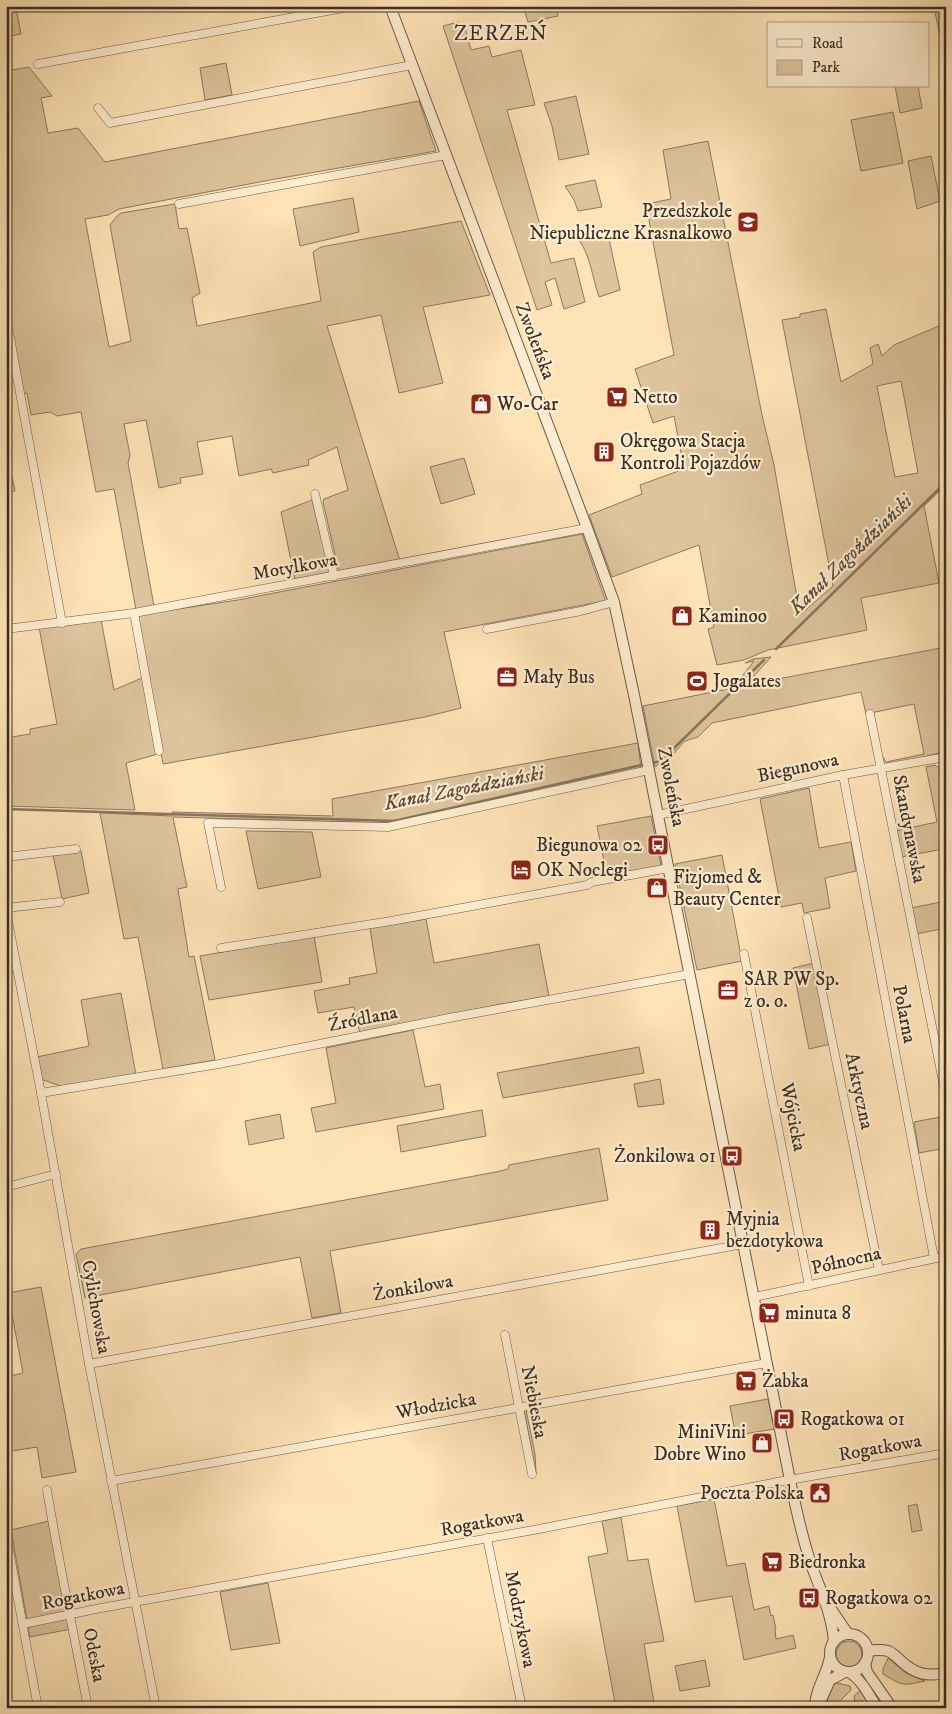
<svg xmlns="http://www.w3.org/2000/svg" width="952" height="1714" viewBox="0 0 952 1714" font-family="'IM FELL DW Pica',serif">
  <rect width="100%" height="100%" fill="#fee3b6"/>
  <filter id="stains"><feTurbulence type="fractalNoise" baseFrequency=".004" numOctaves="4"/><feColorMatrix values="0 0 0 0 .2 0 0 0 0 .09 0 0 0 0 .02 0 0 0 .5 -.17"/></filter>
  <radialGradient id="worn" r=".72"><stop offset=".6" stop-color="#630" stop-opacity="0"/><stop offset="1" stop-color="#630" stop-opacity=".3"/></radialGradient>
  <g fill="#ddc49d" stroke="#8b7a60" fill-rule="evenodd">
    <polygon points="517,6 556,6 558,16 528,22 525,12 518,8"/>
    <polygon points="933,6 946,6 946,62 934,8"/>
    <polygon points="16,8 21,34 6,37 6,17 10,16 9,10"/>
    <polygon points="458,22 460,26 464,24 471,50 489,46 492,57 521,50 535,105 507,110 551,263 574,258 585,302 564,309 555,278 545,282 552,305 537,310 443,26"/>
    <polygon points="226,63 232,95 205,100 200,68"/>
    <polygon points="29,67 52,96 41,98 48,133 78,128 105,162 419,101 436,151 270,180 119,209 108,215 85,219 109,347 131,341 110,225 117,216 121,213 175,204 179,229 187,228 200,293 192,298 197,326 321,301 313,252 321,247 461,221 490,295 423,307 443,383 399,393 381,315 327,326 400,561 339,572 323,502 324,499 348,490 337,447 308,460 309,465 273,473 271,469 239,476 232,436 197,442 203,474 180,478 181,483 159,488 146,420 124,424 130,455 128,463 154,606 136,610 114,489 96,492 81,412 57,416 50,412 31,415 27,393 23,394 6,305 6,104 10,103 6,82 6,71"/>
    <polygon points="895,86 918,86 922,108 900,113"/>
    <polygon points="576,96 589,154 559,160 552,126 544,103"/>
    <polygon points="893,112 903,163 861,171 851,120"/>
    <path d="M708,141L762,415L774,465L800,615L833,586L782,320L800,317V314L826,309L841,382L873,364L870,348L878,344L882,356L894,345L946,323V485L924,506L939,583L861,598L867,630L768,650L744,660L717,665L708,629L714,627L699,545L612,577L589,515L642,494L640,485L684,469L674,416L653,423L635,369L674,355L646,204L671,199L663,150ZM901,381L918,473L895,477L877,386Z"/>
    <polygon points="931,156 940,201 917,209 908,161"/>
    <polygon points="595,180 602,207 578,211 574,200 565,186"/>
    <polygon points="353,198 359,232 300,246 293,209"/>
    <path d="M608,234L620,290L599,297C592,277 591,257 579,240Z"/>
    <polygon points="6,445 15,491 6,493"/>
    <polygon points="464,458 475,494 441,504 430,467"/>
    <polygon points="312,500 330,573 295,580 281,512"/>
    <polygon points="582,534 605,599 604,601 444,632 461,708 425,717 163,764 137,615 238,600"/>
    <polygon points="101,619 114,690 144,677 158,754 126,763 135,810 6,806 6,738 30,734 30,729 57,724 39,627 64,624 65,626"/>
    <polygon points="946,647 946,751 905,762 883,765 881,758 883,757 886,762 924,754 914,704 866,714 861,692 712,723 698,737 685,741 673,754 655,767 643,706 733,688 754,661 745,663 753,659 771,657 746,685"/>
    <polygon points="638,743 641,768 390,823 173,817 187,887 178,889 189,957 194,956 215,1060 163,1069 138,937 124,939 100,813 172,816 172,812 333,816 332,799"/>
    <polygon points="935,765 946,774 946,862 943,849 901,857 895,831 937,822 926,767"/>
    <polygon points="809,788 819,848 851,842 856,871 825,878 830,908 804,913 802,903 781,907 760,799"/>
    <polygon points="651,816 661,866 607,876 597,826"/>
    <polygon points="246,831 312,832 321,877 258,889"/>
    <polygon points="81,851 89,893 62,899 53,855"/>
    <polygon points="722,855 742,961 697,970 675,864"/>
    <polygon points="946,901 946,928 916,934 911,908"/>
    <polygon points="426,919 434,963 539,944 549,996 496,1005 360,1034 354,1007 318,1013 314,991 350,984 349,978 377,973 370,928"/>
    <polygon points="314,936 322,982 209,1000 200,956"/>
    <polygon points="814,963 831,1044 809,1049 793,968"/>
    <polygon points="121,993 136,1075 63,1087 41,1079 37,1057 89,1046 81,1000"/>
    <polygon points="413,1030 425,1087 440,1084 444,1109 316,1132 311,1108 336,1103 326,1048"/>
    <polygon points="639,1047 644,1073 503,1098 497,1073"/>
    <polygon points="660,1079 664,1104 638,1107 634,1084"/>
    <polygon points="482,1110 486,1136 401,1152 397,1126"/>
    <polygon points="280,1114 284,1138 249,1145 245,1121"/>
    <polygon points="946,1116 946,1148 919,1153 914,1122"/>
    <polygon points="599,1148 608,1200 330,1251 341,1313 312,1318 300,1257 85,1298 76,1254 81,1249 496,1172 508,1169 509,1165"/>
    <polygon points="41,1287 76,1472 42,1478 37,1447 6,1452 6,1377 23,1373 8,1293"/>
    <polygon points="768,1399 774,1429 739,1435 735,1432 730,1406"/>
    <polygon points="524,1410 526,1410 535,1454 536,1473"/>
    <polygon points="714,1499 727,1566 745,1563 754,1610 769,1606 771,1616 773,1615 776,1629 775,1629 776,1639 793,1635 796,1648 744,1660 732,1596 695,1602 677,1506"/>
    <polygon points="917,1504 922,1530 912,1532 908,1506"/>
    <polygon points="621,1517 628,1561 648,1559 664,1641 644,1644 655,1708 616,1708 588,1557 608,1553 602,1521"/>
    <polygon points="49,1521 65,1612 27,1620 11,1530"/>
    <polygon points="268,1583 280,1643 231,1650 220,1592"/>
    <polygon points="67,1619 71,1629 30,1637 28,1629 35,1624"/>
    <circle cx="849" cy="1654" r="13"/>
    <path d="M888,1658L906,1673L925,1681C902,1686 903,1686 883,1674V1669Z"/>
    <polygon points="705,1660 710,1686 680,1691 675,1666"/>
    <polygon points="837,1683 850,1686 851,1690 833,1708 826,1708 828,1697 833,1685"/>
    <polygon points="861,1690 871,1708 856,1708 854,1696"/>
  </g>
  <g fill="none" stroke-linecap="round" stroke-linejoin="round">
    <g stroke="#87765e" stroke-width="2.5">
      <polyline points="776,649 946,482"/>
      <polyline points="651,763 657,762 666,756 764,660"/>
      <polyline points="6,809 394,821 646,764"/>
    </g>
    <g stroke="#6a5c48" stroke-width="9">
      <g id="minor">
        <polyline points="6,6 7,6"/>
        <polyline points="38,64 354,6"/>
        <polyline points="98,108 110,123 412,65"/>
        <polyline points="179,204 446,155"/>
        <polyline points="6,316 62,623"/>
        <polyline points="315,494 334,576"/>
        <polyline points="134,613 159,751"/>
        <polyline points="6,629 134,613 587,528"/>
        <polyline points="487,629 581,611 614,602"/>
        <polyline points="870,714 946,1097"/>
        <polyline points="843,775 934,1258"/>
        <polyline points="658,815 843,775 946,757"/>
        <polyline points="6,857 76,849"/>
        <polyline points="221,887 208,823 388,827 649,770"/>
        <polyline points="6,908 60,902"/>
        <polyline points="6,911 41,1093 89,1364 156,1708"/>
        <polyline points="807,918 879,1270"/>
        <polyline points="221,948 391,921 587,885 592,882 669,868"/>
        <polyline points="744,954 809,1286"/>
        <polyline points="41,1093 219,1064 449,1018 690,974"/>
        <polyline points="6,1187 56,1174"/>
        <polyline points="754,1297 946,1256"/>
        <polyline points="505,1335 532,1474"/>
        <polyline points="89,1364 743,1244"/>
        <polyline points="111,1481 767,1363"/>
        <path d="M47,1490C59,1563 74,1635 88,1708"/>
        <polyline points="6,1534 38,1708"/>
        <polyline points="487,1538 522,1708"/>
        <polyline points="23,1624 101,1608 539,1529 777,1482 946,1453"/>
      </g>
    </g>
    <g stroke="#6a5c48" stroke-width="12">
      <g id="tertiary">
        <path d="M390,6L587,528L614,602L634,695L790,1480C796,1509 802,1538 812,1567C821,1591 832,1615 834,1642"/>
        <polyline points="829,1606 848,1634"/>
        <circle cx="849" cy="1653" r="19"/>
        <path d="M868,1651C874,1650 881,1649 888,1651C893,1653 897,1657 901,1661C915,1674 927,1677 946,1673"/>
        <polyline points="865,1663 867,1672 892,1708"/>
        <path d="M849,1672C862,1680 869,1695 877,1708"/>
        <polyline points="821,1700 830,1680 845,1672"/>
        <path d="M815,1708C815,1689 827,1675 830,1657"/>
      </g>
    </g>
    <use href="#minor" stroke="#feedd0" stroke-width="8"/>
    <use href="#tertiary" stroke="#feedd0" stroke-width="10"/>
  </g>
  <defs>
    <g id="school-square" transform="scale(1.125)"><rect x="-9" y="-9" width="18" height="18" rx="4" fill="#8f2418" stroke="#feedd0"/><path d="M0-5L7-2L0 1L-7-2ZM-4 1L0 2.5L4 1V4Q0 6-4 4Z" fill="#fff"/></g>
    <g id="supermarket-square" transform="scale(1.125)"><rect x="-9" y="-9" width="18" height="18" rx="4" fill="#8f2418" stroke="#feedd0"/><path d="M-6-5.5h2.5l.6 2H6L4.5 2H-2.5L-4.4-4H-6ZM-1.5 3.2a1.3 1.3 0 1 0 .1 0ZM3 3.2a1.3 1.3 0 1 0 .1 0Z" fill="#fff"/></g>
    <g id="shop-square" transform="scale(1.125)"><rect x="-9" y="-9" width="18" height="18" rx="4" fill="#8f2418" stroke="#feedd0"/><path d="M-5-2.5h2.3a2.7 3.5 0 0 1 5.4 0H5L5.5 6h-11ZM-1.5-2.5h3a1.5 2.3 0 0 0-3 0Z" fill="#fff"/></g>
    <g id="building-square" transform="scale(1.125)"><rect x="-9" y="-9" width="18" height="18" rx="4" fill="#8f2418" stroke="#feedd0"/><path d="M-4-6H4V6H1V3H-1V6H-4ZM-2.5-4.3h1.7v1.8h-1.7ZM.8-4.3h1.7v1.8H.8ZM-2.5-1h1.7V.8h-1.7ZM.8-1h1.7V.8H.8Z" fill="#fff"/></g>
    <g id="office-square" transform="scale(1.125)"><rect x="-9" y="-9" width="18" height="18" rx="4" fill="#8f2418" stroke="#feedd0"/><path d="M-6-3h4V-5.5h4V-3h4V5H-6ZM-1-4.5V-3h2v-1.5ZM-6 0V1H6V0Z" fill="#fff"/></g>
    <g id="stadium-square" transform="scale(1.125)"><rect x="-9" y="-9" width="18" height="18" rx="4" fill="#8f2418" stroke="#feedd0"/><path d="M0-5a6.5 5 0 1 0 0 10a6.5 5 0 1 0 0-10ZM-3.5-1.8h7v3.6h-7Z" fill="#fff"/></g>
    <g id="bus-square" transform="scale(1.125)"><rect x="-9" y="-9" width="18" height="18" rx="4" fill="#8f2418" stroke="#feedd0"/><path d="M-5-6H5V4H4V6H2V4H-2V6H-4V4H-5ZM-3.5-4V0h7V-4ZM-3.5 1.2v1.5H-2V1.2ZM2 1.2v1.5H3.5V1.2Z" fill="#fff"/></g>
    <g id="hotel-square" transform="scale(1.125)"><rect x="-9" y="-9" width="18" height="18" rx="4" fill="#8f2418" stroke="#feedd0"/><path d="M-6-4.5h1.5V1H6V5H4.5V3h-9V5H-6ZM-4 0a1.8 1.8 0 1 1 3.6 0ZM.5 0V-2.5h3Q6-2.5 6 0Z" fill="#fff"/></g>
    <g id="civic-square" transform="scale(1.125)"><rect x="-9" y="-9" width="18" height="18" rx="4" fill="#8f2418" stroke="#feedd0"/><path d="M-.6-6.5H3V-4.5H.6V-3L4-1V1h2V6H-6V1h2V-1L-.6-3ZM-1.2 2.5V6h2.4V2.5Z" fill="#fff"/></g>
  </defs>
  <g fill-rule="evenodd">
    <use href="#school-square" x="748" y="222"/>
    <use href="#supermarket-square" x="617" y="397"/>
    <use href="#shop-square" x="481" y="404"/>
    <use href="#building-square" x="604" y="452"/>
    <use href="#shop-square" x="682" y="616"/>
    <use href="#office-square" x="507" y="677"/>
    <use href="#stadium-square" x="697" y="681"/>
    <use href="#bus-square" x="658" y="845"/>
    <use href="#hotel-square" x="521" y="870"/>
    <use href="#shop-square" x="657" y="888"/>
    <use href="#office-square" x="728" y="990"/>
    <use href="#bus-square" x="732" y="1156"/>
    <use href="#building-square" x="710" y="1230"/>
    <use href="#supermarket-square" x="769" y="1313"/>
    <use href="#supermarket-square" x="746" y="1381"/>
    <use href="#bus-square" x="784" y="1419"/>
    <use href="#shop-square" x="762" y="1443"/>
    <use href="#civic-square" x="820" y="1493"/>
    <use href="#supermarket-square" x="772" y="1562"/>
    <use href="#bus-square" x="809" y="1598"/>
  </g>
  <g text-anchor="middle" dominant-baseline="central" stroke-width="4.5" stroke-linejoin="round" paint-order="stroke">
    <g font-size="19" fill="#392f24" stroke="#feedd0" text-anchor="start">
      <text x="732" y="211" text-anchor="end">Przedszkole<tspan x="732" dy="22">Niepubliczne Krasnalkowo</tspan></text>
      <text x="633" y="397">Netto</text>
      <text x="497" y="404">Wo-Car</text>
      <text x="620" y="441">Okręgowa Stacja<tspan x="620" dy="22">Kontroli Pojazdów</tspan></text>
      <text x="698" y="616">Kaminoo</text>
      <text x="523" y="677">Mały Bus</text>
      <text x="713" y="681">Jogalates</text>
      <text x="642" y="845" text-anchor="end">Biegunowa 02</text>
      <text x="537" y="870">OK Noclegi</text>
      <text x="673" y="877">Fizjomed &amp;<tspan x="673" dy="22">Beauty Center</tspan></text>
      <text x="744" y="979">SAR PW Sp.<tspan x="744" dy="22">z o. o.</tspan></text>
      <text x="716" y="1156" text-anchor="end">Żonkilowa 01</text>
      <text x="726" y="1219">Myjnia<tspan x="726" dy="22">bezdotykowa</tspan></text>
      <text x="785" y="1313">minuta 8</text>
      <text x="762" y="1381">Żabka</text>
      <text x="800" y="1419">Rogatkowa 01</text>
      <text x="746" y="1432" text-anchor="end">MiniVini<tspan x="746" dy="22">Dobre Wino</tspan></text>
      <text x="804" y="1493" text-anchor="end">Poczta Polska</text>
      <text x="788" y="1562">Biedronka</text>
      <text x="825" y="1598">Rogatkowa 02</text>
    </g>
    <g font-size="19" fill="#392f24" stroke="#feedd0">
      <text transform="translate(535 341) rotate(69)">Zwoleńska</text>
      <text transform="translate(295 567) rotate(-10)">Motylkowa</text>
      <text transform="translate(798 768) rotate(-12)">Biegunowa</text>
      <text transform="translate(671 787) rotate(79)">Zwoleńska</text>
      <text transform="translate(909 829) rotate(79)">Skandynawska</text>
      <text transform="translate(904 1014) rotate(79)">Polarna</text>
      <text transform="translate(363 1019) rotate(-11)">Źródlana</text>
      <text transform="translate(859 1091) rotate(78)">Arktyczna</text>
      <text transform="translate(793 1117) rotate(79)">Wójcicka</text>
      <text transform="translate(846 1261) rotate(-13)">Północna</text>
      <text transform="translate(413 1288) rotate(-10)">Żonkilowa</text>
      <text transform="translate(96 1307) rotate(80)">Cylichowska</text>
      <text transform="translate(534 1402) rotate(79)">Niebieska</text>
      <text transform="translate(436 1406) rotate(-10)">Włodzicka</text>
      <text transform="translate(880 1448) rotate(-10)">Rogatkowa</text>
      <text transform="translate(482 1523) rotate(-10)">Rogatkowa</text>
      <text transform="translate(83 1596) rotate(-11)">Rogatkowa</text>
      <text transform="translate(520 1619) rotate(79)">Modrzykowa</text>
      <text transform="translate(94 1655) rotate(79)">Odeska</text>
    </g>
    <g font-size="20" font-style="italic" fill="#5a4d3c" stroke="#feedd0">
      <text transform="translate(851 555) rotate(-44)">Kanał Zagoździański</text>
      <text transform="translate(464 789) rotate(-11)">Kanał Zagoździański</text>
    </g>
    <g font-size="21" letter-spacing="1" fill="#392f24" stroke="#feedd0">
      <text x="501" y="34">ZERZEŃ</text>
    </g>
  </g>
  <rect width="952" height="1714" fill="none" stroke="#fee3b6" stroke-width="25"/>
  <rect x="8" y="8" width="937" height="1699" fill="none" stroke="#392f24" stroke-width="2.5"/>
  <rect x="12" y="12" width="927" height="1689" fill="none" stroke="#392f24"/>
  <rect x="767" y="22" width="162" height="65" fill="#feedd0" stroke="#afa18b"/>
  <rect x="777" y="39" width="25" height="8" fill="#feedd0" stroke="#afa18b"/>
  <text x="812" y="48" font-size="15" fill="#392f24">Road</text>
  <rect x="777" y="60" width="25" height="15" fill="#ddc49d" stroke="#afa18b"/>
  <text x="812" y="72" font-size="15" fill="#392f24">Park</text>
  <rect width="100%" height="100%" filter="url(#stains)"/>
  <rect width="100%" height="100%" fill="url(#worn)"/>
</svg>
